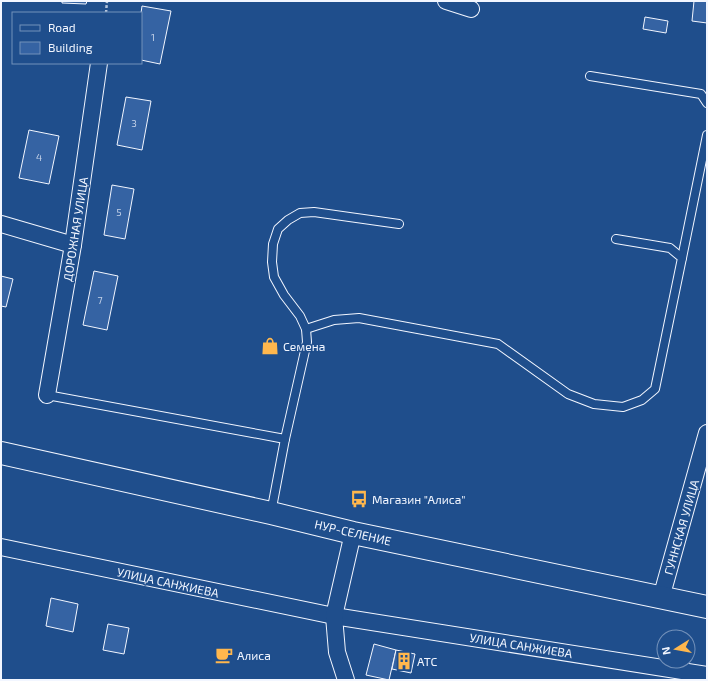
<svg xmlns="http://www.w3.org/2000/svg" width="708" height="681" viewBox="0 0 708 681" font-family="'Exo 2',sans-serif">
  <rect width="100%" height="100%" fill="#1f4e8c"/>
  <g fill="#3563a3" stroke="#f2f6ff">
    <polygon points="62,1 87,1 86,4 62,3"/>
    <polygon points="694,1 707,1 707,23 692,21"/>
    <polygon points="142,6 171,11 160,64 141,60 141,13"/>
    <polygon points="645,17 668,21 666,33 643,29"/>
    <polygon points="126,97 151,101 142,150 117,145"/>
    <polygon points="29,130 59,136 49,184 19,178"/>
    <polygon points="112,185 134,189 125,239 104,235"/>
    <polygon points="94,271 118,276 107,330 83,325"/>
    <polygon points="1,276 13,279 6,307 1,306"/>
    <polygon points="51,598 78,604 73,632 46,626"/>
    <polygon points="108,624 129,628 124,654 103,650"/>
    <polygon points="374,644 396,650 389,680 366,675"/>
    <polygon points="396,650 415,654 411,673 392,669"/>
  </g>
  <g fill="none" stroke-linecap="round" stroke-linejoin="round">
    <g stroke="#f2f6ff" stroke-width="10">
      <g id="lane">
        <polyline points="590,76 701,94 707,103"/>
        <polyline points="682,258 707,135"/>
        <polyline points="306,329 334,320 359,318 498,344 568,394 594,404 623,407 642,400 655,389 682,258 670,248 616,239"/>
        <polyline points="47,395 285,439 307,342 306,329 300,316 284,295 274,277 272,262 273,244 278,229 288,220 300,213 314,212 399,224"/>
        <polyline points="271,513 285,439"/>
      </g>
    </g>
    <g stroke="#f2f6ff" stroke-width="18">
      <g id="street">
        <polyline points="446,1 471,9"/>
        <polyline points="1,224 73,245"/>
        <polyline points="47,395 73,245 99,63"/>
        <polyline points="1,547 334,616 707,675"/>
        <polyline points="661,598 707,433"/>
        <polyline points="346,680 337,652 334,616 353,533"/>
      </g>
    </g>
    <g stroke="#f2f6ff" stroke-width="24">
      <polyline id="highway" points="1,453 271,513 353,533 707,607"/>
    </g>
    <polyline stroke="#b3c4dc" stroke-width="2.5" stroke-dasharray="3 2" stroke-linecap="butt" points="106,13 107,1"/>
    <use href="#lane" stroke="#1f4e8c" stroke-width="8"/>
    <use href="#street" stroke="#1f4e8c" stroke-width="16"/>
    <use href="#highway" stroke="#1f4e8c" stroke-width="22"/>
  </g>
  <defs>
    <g id="shop-bare" transform="scale(1.38)"><path d="M-5-2.5h2.3a2.7 3.5 0 0 1 5.4 0H5L5.5 6h-11ZM-1.5-2.5h3a1.5 2.3 0 0 0-3 0Z" fill="#ffb74d" stroke="#1f4e8c" stroke-width="2.5" paint-order="stroke"/></g>
    <g id="bus-bare" transform="scale(1.38)"><path d="M-5-6H5V4H4V6H2V4H-2V6H-4V4H-5ZM-3.5-4V0h7V-4ZM-3.5 1.2v1.5H-2V1.2ZM2 1.2v1.5H3.5V1.2Z" fill="#ffb74d" stroke="#1f4e8c" stroke-width="2.5" paint-order="stroke"/></g>
    <g id="cafe-bare" transform="scale(1.38)"><path d="M-5.5-4.5H6V0H3Q3 3.5 0 3.5H-2.5Q-5.5 3.5-5.5 0ZM3-3.2v2h1.7v-2ZM-6 4.5H4V6H-6Z" fill="#ffb74d" stroke="#1f4e8c" stroke-width="2.5" paint-order="stroke"/></g>
    <g id="building-bare" transform="scale(1.38)"><path d="M-4-6H4V6H1V3H-1V6H-4ZM-2.5-4.3h1.7v1.8h-1.7ZM.8-4.3h1.7v1.8H.8ZM-2.5-1h1.7V.8h-1.7ZM.8-1h1.7V.8H.8Z" fill="#ffb74d" stroke="#1f4e8c" stroke-width="2.5" paint-order="stroke"/></g>
  </defs>
  <g fill-rule="evenodd">
    <use href="#shop-bare" x="270" y="346"/>
    <use href="#bus-bare" x="359" y="499"/>
    <use href="#cafe-bare" x="224" y="655"/>
    <use href="#building-bare" x="404" y="661"/>
  </g>
  <g text-anchor="middle" dominant-baseline="central" stroke-width="3" stroke-linejoin="round" paint-order="stroke">
    <g font-size="10" fill="#c3d1e8">
      <text x="153" y="37">1</text>
      <text x="134" y="123">3</text>
      <text x="39" y="157">4</text>
      <text x="119" y="212">5</text>
      <text x="100" y="300">7</text>
    </g>
    <g font-size="12" fill="#f2f6ff" stroke="#1f4e8c">
      <text transform="translate(75 229) rotate(-81)">ДОРОЖНАЯ УЛИЦА</text>
      <text transform="translate(681 527) rotate(-74)">ГУННСКАЯ УЛИЦА</text>
      <text transform="translate(353 532) rotate(13)">НУР-СЕЛЕНИЕ</text>
      <text transform="translate(168 582) rotate(12)">УЛИЦА САНЖИЕВА</text>
      <text transform="translate(521 645) rotate(9)">УЛИЦА САНЖИЕВА</text>
    </g>
    <g font-size="12" fill="#f2f6ff" stroke="#1f4e8c" text-anchor="start">
      <text x="283" y="346">Семена</text>
      <text x="372" y="499">Магазин "Алиса"</text>
      <text x="237" y="655">Алиса</text>
      <text x="417" y="661">АТС</text>
    </g>
  </g>
  <rect width="708" height="681" fill="none" stroke="#f2f6ff" stroke-width="4"/>
  <rect x="12" y="12" width="130" height="52" fill="#1f4e8c" stroke="#7391ba"/>
  <rect x="20" y="25" width="20" height="6" fill="#1f4e8c" stroke="#7391ba"/>
  <text x="48" y="32" font-size="12" fill="#f2f6ff">Road</text>
  <rect x="20" y="42" width="20" height="12" fill="#3563a3" stroke="#7391ba"/>
  <text x="48" y="52" font-size="12" fill="#f2f6ff">Building</text>
  <g transform="translate(676 649) rotate(259)"><circle r="19" fill="#1f4e8c" stroke="#7391ba"/>
  <path d="M0-3L7 15L0 10L-7 15Z" fill="#ffb74d"/>
  <text y="-6" font-size="11" font-weight="bold" text-anchor="middle" fill="#f2f6ff">N</text>
  </g>
</svg>
